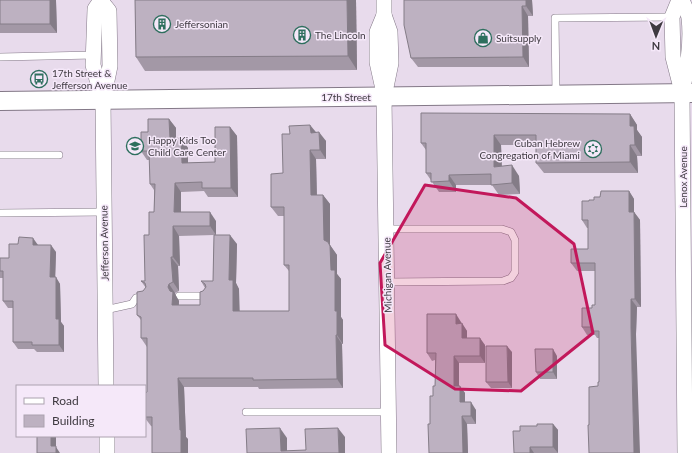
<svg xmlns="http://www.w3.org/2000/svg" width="692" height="453" viewBox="0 0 692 453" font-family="Lato,sans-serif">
  <rect width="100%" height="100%" fill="#e8dbec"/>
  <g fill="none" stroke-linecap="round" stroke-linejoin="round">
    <g stroke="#837887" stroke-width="8">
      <g id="service">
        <polyline points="0,57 94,55"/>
        <polyline points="556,94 555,18 672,17"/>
        <polyline points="0,155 59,155"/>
        <polyline points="0,213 104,212"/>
        <polyline points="386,229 502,229 511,232 515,240 515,272 511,278 503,281 387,282"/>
        <polyline points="179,296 207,296"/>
        <polyline points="105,310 132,304 136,298 144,296"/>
        <polyline points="246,412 388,412"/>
      </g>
    </g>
    <g stroke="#837887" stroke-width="16">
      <g id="minor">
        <polyline points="101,0 95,9 93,65 102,98"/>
        <polyline points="679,0 672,17 673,57 681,88"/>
        <path d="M682,0C684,6 688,12 689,18C692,43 687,68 682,93L685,453"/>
        <polyline points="101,1 109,11 110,66 103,100 106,386"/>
        <polyline points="384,15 390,32 391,63 384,97 389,453"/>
        <polyline points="383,89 377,62 377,32 384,15 384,0"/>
        <polyline points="107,436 107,453"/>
      </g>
    </g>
    <g stroke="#837887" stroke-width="20">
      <polyline id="tertiary" points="0,101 692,93"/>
    </g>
    <use href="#service" stroke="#fff" stroke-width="7"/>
    <use href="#minor" stroke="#fff" stroke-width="15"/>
    <use href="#tertiary" stroke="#fff" stroke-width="18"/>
  </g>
  <g fill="#a398a6" fill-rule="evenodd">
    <polygon points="0,0 56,1 57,33 0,33"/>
    <polygon points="135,0 356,0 357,70 145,71 136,57"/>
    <polygon points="404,0 532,0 533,16 528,16 529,67 418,67 411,58"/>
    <polygon points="630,114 637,125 637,130 642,137 642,156 637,156 638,173 544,173 536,163 536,145 501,145 502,166 519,176 520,194 499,195 492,185 456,185 456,192 439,192 426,173 426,150 421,143"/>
    <path d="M169,119L176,128V139L181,138L188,148V163L215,162L230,127L237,136L238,197H208L204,191L181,192V212L216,221V235L237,244L236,283L239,289V311H289V271L284,265V216H278L271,207L283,173L290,134L310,125L316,132L326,141V159H316L317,195H323L330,204V245L337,255V274L341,279V317L343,320V344H342L343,388L259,389L258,387H184L186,437L188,439L151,426L145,418V393L147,392V347L141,338V320L137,315L143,291L146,288L141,281H145L149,235L154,212V190L150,184V160H147L141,151L148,132ZM214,235L213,281H201L205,288L203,291L200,305H179V301L175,294V293L179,291L178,266H180L179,236Z"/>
    <polygon points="629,191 634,199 634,212 640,220 641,307 637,307 636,334 589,425 599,382 599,338 597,338 595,335 587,335 582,327 592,308 595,305 595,271 577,271 571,263 588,249 588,228 587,228 582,220 589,201 594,200 600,197"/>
    <polygon points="38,245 56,252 55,277 60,284 61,322 64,326 64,352 37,352 34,349 18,349 13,342 13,308 8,308 3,301 3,278 0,278 0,258 9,258"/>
    <polygon points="461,322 461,323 467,331 467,338 485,345 485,363 459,363 459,386 465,393 465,402 476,410 476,424 467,424 468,453 429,453 430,424 433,396 435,386 435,360 432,361 427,353"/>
    <polygon points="512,352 512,388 491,388 486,382"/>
    <polygon points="557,356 557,379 540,379 536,372"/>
    <polygon points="553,424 558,430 558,453 514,453 520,431 537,426"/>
  </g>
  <g fill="#847c87">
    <polygon points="50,0 56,0 56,1 57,33 50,24"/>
    <polygon points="347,0 356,0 357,70 348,56"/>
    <polygon points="526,0 532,0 533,16 526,6"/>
    <polygon points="522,6 528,16 529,67 523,57"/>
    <polygon points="630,114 637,125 637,130 642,137 642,156 635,145 630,126"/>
    <polygon points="169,119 176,128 176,148 170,139"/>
    <polygon points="310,125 317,134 311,133"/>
    <polygon points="230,127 237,136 238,197 231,188"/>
    <polygon points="319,132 326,141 326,159 320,150"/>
    <polygon points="494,135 501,145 502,177 494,167"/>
    <polygon points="181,138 188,148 188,172 182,163"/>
    <polygon points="630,145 637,156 638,173 630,162"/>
    <polygon points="310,150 316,159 317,204 311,195"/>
    <polygon points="512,165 519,176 520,194 512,183"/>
    <polygon points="449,175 456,185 456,192 449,181"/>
    <polygon points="175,183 181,192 181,221 174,212"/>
    <polygon points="629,191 634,199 634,220 629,212"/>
    <polygon points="323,195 330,204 330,245 337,255 337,274 341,279 341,317 343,320 343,344 337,335 331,270 324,240"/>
    <polygon points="210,212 216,221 216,235 210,226"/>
    <polygon points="634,212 640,220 641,307 635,299"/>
    <polygon points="173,226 179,236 180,266 173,257"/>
    <polygon points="230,235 237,244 236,283 239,289 240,320 233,311 229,280"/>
    <polygon points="33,238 38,245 33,245"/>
    <polygon points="51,245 56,252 55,284 50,277"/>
    <polygon points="171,257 178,266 179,291 173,282"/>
    <polygon points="56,277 60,284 61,322 64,326 64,352 59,345 56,319"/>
    <polygon points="169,284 175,293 175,294 179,301 178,314 172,305 168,287"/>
    <polygon points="631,299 637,307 636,334 640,453 634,453 631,327"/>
    <polygon points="456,314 461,322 461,331 456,324"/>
    <polygon points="462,323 467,331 467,345 462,338"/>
    <polygon points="336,335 342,344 343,388 337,379"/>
    <polygon points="480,338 485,345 485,363 480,356"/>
    <polygon points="507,346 512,352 512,388 508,382"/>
    <polygon points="553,349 557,356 557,379 553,372"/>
    <polygon points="454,356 459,363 459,393 454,386"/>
    <polygon points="178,378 184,387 186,437 188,439 188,453 181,453 180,430"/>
    <polygon points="460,386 465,393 465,409 460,402"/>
    <polygon points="471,402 476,410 476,424 471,416"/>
    <polygon points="462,416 467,424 468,453 463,453"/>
    <polygon points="553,424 558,430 558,453 553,447"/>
    <polygon points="280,428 287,438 287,453 281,451"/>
    <polygon points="338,428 345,437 345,453 339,453"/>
    <polygon points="51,436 56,436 56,447 60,453 56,453 51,446"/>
    <polygon points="530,447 534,453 530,453"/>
  </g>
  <g fill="#bdb1c1" stroke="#847c87">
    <rect x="0" y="0" width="50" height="24"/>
    <polygon points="135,0 347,0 348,56 136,57"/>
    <polygon points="404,0 526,0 526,6 522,6 523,57 411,58 404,25"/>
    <polygon points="421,113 630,114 630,126 634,126 635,145 630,145 630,162 536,163 536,135 494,135 494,167 512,165 512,183 491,185 491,174 449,175 449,181 431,182 431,173 426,173 426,143 421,143"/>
    <polygon points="148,119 169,119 170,139 181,138 182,163 215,162 215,127 230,127 231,188 202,188 202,182 175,183 174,212 210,212 210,226 173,226 173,257 171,257 173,282 169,284 168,287 170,291 173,292 172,305 200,305 200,292 203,291 206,287 205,284 201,281 213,281 214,235 230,235 229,280 233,280 233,311 289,311 289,265 284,265 284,207 271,207 271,174 283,173 282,134 290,134 289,126 310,125 311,133 319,132 320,150 310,150 311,195 323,195 324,240 328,242 330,246 331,270 335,270 335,311 337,311 337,335 336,335 337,379 253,380 253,378 178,378 180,430 181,430 181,453 152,453 152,417 145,417 145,393 147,392 147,338 141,338 141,317 137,315 137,292 143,291 146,287 145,283 141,281 145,281 144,235 149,235 149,212 154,212 155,184 150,184 149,151 141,151 141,132 148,132"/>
    <polygon points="601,191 629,191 629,212 634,212 635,299 631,299 631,327 634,453 589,453 588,425 589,425 589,387 598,386 598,382 599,382 599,331 591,331 591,327 582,327 582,308 592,308 592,305 595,305 595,263 571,263 571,249 588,249 588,220 582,220 582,201 589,201 589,200 594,200 594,197 600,197"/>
    <polygon points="19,237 33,238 33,245 51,245 50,277 56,277 56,319 59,319 59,345 32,345 32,342 13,342 13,301 3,301 3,271 0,271 0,258 9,258 9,244 18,244"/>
    <polygon points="427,314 456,314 456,324 462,323 462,338 480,338 480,356 454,356 454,386 460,386 460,402 471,402 471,416 462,416 463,453 429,453 428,424 430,424 430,396 433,396 433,386 435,386 436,353 427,353"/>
    <polygon points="486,346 507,346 508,382 486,382"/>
    <polygon points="535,349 553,349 553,372 536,372"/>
    <polygon points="537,424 553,424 553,447 530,447 530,453 514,453 513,431 520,431 520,426 537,426"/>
    <polygon points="280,428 281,451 306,450 305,429 338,428 339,453 247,453 246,429"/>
    <polygon points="37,436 51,436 51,446 56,446 56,453 37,453"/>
  </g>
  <path fill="#c2185b" fill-opacity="0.2" stroke="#c2185b" stroke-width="3" stroke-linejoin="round" d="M425,185L516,198L574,244L593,333L521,391L455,389L385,345L380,263Z"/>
  <defs>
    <g id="building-ring" transform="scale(0.9)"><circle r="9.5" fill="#f5e8f9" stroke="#2e6f5e" stroke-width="1.5"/><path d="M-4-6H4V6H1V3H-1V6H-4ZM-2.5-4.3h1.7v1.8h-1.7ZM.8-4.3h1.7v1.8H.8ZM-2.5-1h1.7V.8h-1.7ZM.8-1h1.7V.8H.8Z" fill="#2e6f5e"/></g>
    <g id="shop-ring" transform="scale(0.9)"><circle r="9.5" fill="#f5e8f9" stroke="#2e6f5e" stroke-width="1.5"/><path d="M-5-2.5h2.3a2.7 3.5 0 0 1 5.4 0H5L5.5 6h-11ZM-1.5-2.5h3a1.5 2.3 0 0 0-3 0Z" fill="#2e6f5e"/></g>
    <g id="bus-ring" transform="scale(0.9)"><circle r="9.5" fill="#f5e8f9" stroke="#2e6f5e" stroke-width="1.5"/><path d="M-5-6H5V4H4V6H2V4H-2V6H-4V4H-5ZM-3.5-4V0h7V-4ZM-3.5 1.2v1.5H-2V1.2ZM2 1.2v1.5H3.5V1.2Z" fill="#2e6f5e"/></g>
    <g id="school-ring" transform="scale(0.9)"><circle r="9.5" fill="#f5e8f9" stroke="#2e6f5e" stroke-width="1.5"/><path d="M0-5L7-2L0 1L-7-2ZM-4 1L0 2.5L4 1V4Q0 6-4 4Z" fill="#2e6f5e"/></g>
    <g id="synagogue-ring" transform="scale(0.9)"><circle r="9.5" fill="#f5e8f9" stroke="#2e6f5e" stroke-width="1.5"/><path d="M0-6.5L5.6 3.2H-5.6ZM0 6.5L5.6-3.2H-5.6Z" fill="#2e6f5e"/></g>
  </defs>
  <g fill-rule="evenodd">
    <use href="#building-ring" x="162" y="24"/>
    <use href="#building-ring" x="302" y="35"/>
    <use href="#shop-ring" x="483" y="38"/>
    <use href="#bus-ring" x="39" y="79"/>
    <use href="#school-ring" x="135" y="146"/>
    <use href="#synagogue-ring" x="593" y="149"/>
  </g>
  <g text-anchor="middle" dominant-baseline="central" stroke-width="3" stroke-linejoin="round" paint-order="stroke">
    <g font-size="10" fill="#3f3a41" stroke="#f5e8f9" text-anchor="start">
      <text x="175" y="24">Jeffersonian</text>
      <text x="315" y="35">The Lincoln</text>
      <text x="496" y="38">Suitsupply</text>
      <text x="52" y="73">17th Street &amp;<tspan x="52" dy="12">Jefferson Avenue</tspan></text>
      <text x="148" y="140">Happy Kids Too<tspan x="148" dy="12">Child Care Center</tspan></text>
      <text x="580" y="143" text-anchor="end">Cuban Hebrew<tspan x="580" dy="12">Congregation of Miami</tspan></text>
    </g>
    <g font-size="10" fill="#3f3a41" stroke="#f5e8f9">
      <text x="346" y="97">17th Street</text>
      <text transform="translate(683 177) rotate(-90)">Lenox Avenue</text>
      <text transform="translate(104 243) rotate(-91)">Jefferson Avenue</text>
      <text transform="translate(387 275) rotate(-91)">Michigan Avenue</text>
    </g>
  </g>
  <rect x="16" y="385" width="130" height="52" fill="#f5e8f9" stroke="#aca2af"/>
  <rect x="24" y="398" width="20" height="6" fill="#ffffff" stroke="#aca2af"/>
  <text x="52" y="405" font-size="12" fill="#3f3a41">Road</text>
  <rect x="24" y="415" width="20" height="12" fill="#bdb1c1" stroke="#aca2af"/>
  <text x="52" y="425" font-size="12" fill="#3f3a41">Building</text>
  <g transform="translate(656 36) rotate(181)" stroke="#f5e8f9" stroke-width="3" paint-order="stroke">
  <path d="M0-3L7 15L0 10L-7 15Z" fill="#3f3a41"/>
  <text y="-6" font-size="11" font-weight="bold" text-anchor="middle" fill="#3f3a41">N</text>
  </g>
</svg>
